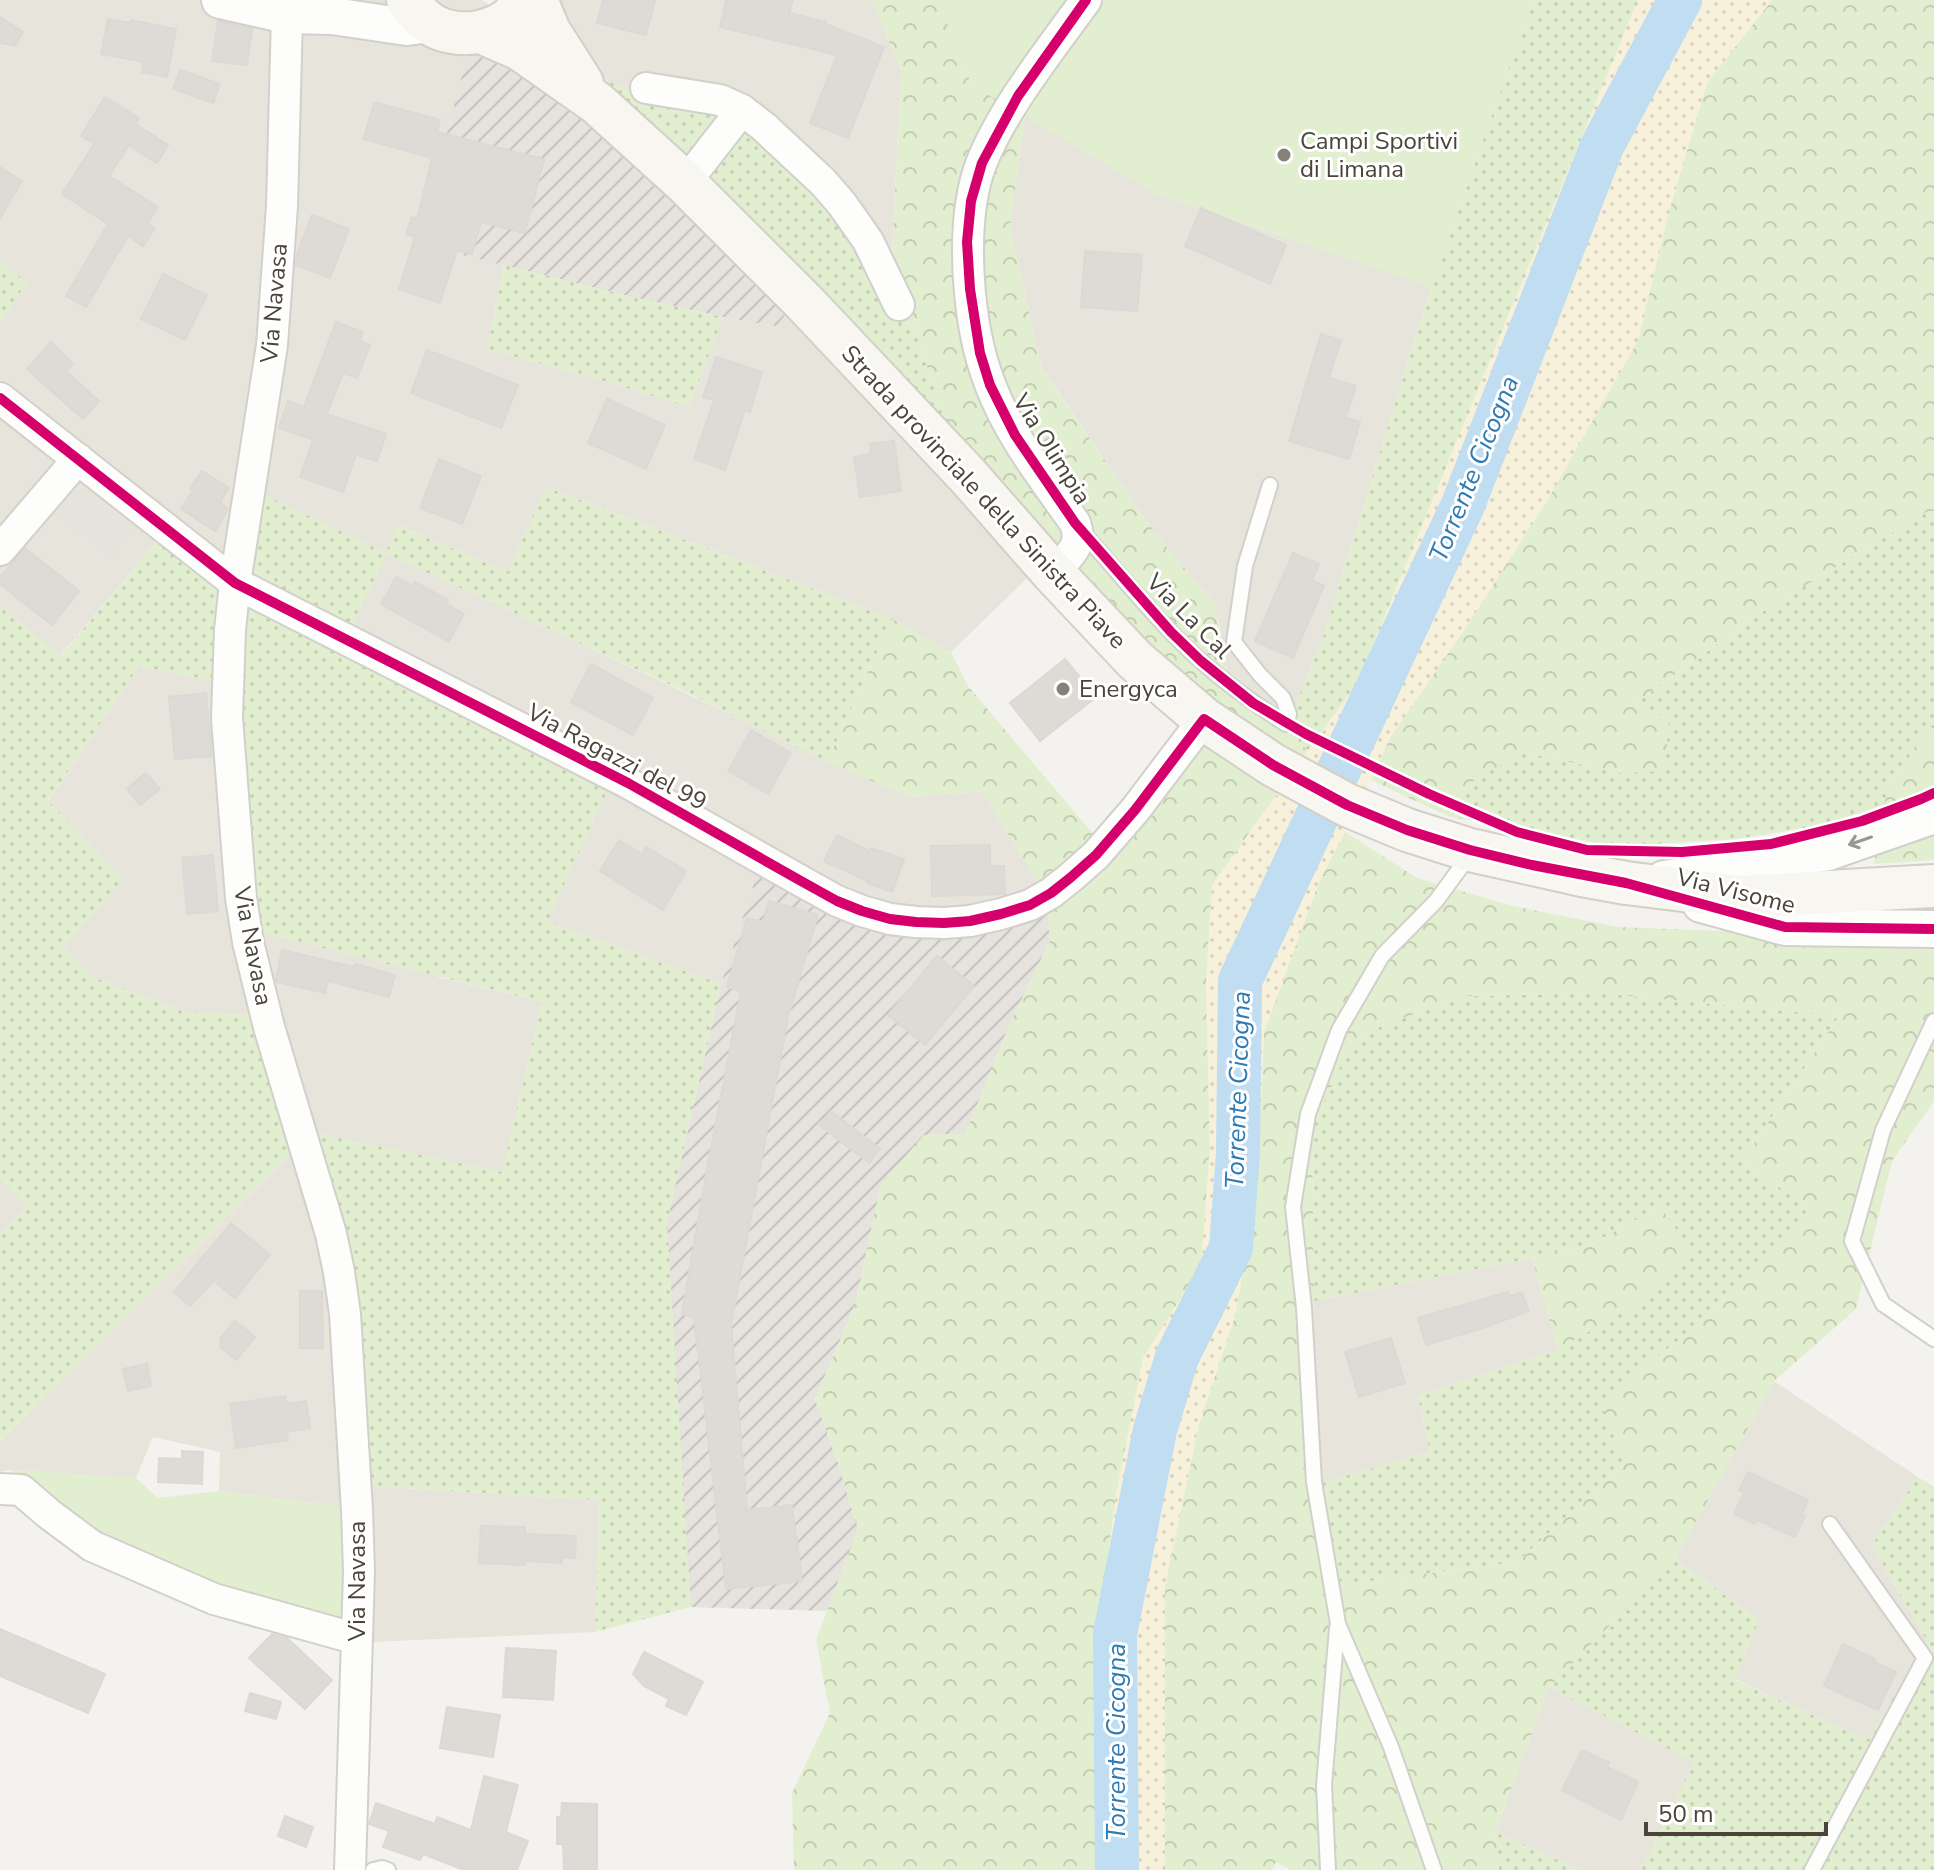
<svg xmlns="http://www.w3.org/2000/svg" width="1934" height="1870" viewBox="0 0 1934 1870" font-family="'Nunito Sans',sans-serif">
  <defs>
    <pattern id="industrial-furrows" width="10" height="10" patternUnits="userSpaceOnUse" patternTransform="scale(2)"><rect width="10" height="10" fill="#e6e2de"/><path d="M-1 1l2-2M0 10L10 0M9 11l2-2" fill="none" stroke="#c7c3bf"/></pattern>
    <pattern id="grass-dots" width="8" height="8" patternUnits="userSpaceOnUse" patternTransform="scale(2)"><rect width="8" height="8" fill="#e1eecf"/><path d="M2 2h.1M6 6h.1" fill="none" stroke="#c3cdb2" stroke-width="1.8" stroke-linecap="round"/></pattern>
    <pattern id="forest-crowns" width="20" height="18" patternUnits="userSpaceOnUse" patternTransform="scale(2)"><rect width="20" height="18" fill="#e1eecf"/><path d="M2 6a3 3 0 1 1 6 0M12 15a3 3 0 1 1 6 0" fill="none" stroke="#c3cdb2"/></pattern>
    <pattern id="sand-dots" width="8" height="8" patternUnits="userSpaceOnUse" patternTransform="scale(2)"><rect width="8" height="8" fill="#f7f0da"/><path d="M2 2h.1M6 6h.1" fill="none" stroke="#d5cfbc" stroke-width="1.8" stroke-linecap="round"/></pattern>
  </defs>
  <rect width="100%" height="100%" fill="#f4f2ee"/>
  <g fill="#e7e4dc">
    <polygon points="0,0 482,0 419,244 504,265 487,349 595,378 689,407 723,317 775,326 812,283 1057,549 951,652 892,619 547,487 508,572 398,525 387,553 688,694 827,761 911,797 982,791 1047,898 905,915 764,854 721,984 547,922 238,581 169,527 60,656 0,607 0,323 26,283 0,262"/>
    <polygon points="528,0 872,0 901,71 892,257 743,126 606,81 522,25"/>
    <polygon points="1025,116 1155,193 1431,287 1323,638 1284,732 1231,691 1215,604 1157,536 1041,367 1010,226"/>
    <polygon points="139,666 220,682 438,977 542,1002 502,1173 306,1131 259,1015 188,1013 92,977 63,948 48,802"/>
    <polygon points="298,1147 325,1232 352,1485 600,1500 595,1632 351,1643 353,1508 219,1491 220,1452 153,1437 136,1478 10,1470 0,1472 0,1442"/>
    <polygon points="0,1178 28,1207 0,1235"/>
    <polygon points="1532,1258 1558,1349 1418,1396 1430,1452 1307,1487 1314,1301"/>
    <polygon points="1774,1381 1918,1477 1872,1545 1927,1641 1868,1741 1735,1679 1759,1620 1675,1559"/>
    <polygon points="1549,1687 1695,1762 1641,1870 1580,1870 1495,1832"/>
  </g>
  <g fill="url(#industrial-furrows)">
    <polygon points="482,0 606,81 812,283 776,326 723,317 624,295 418,244"/>
    <polygon points="764,853 905,915 1047,898 1050,941 1010,1023 966,1133 881,1184 855,1305 815,1399 839,1466 858,1529 827,1611 691,1607 651,1293 721,984"/>
  </g>
  <g fill="url(#grass-dots)" fill-rule="evenodd">
    <polygon points="1533,0 1638,0 1357,684 1308,750 1284,732 1323,638 1431,287"/>
    <polygon points="606,81 743,126 892,257 930,376 955,435 812,283"/>
    <polygon points="0,262 27,282 0,323"/>
    <polygon points="504,265 624,295 723,317 689,407 595,378 487,349"/>
    <path d="M546,487L892,619L827,762L688,693L387,554L347,635L615,774L547,922L721,984L667,1222L691,1607L595,1632L600,1500L352,1485L341,1313L298,1147L0,1442V1235L28,1207L0,1178V607L61,656L169,527L238,580L254,490L386,553L397,525L508,572ZM139,666L220,682L242,928L542,1002L502,1172L306,1131L259,1015L188,1013L92,977L63,948L123,879L48,801Z"/>
    <polygon points="1928,511 1934,511 1934,722 1889,785 1884,805 1822,825 1737,839 1615,846 1450,817 1469,783 1522,752 1622,773 1634,704 1765,610"/>
    <polygon points="1598,993 1839,1016 1742,1162 1810,1208 1707,1317 1601,1403 1626,1463 1517,1562 1339,1585 1307,1487 1430,1452 1418,1396 1558,1349 1660,1207 1589,1245 1532,1258 1314,1301 1312,1127 1351,1043 1383,1025 1466,996"/>
    <polygon points="1918,1477 1934,1487 1934,1870 1641,1870 1694,1762 1549,1687 1675,1559 1759,1620 1735,1680 1868,1740 1927,1641 1872,1545"/>
    <polygon points="1495,1832 1580,1870 1499,1870"/>
  </g>
  <g fill="url(#forest-crowns)" fill-rule="evenodd">
    <polygon points="872,0 938,0 972,85 1025,116 1010,226 1041,368 1157,536 1215,604 1231,691 1308,750 1212,885 1206,986 1210,1149 1201,1266 1143,1358 1096,1645 1101,1870 794,1870 792,1793 830,1713 816,1640 858,1529 839,1466 815,1399 855,1305 881,1184 924,1135 966,1133 1010,1023 1050,941 1047,898 982,791 911,797 827,762 892,619 951,652 968,686 1099,841 1210,719 955,435 930,376 892,257 901,71"/>
    <polygon points="1772,0 1934,0 1934,511 1928,511 1765,610 1635,703 1669,719 1665,771 1622,773 1522,752 1470,783 1450,817 1371,780 1390,738 1670,208 1707,83"/>
    <polygon points="1934,722 1934,860 1874,864 1884,805 1889,785"/>
    <path d="M1345,832L1417,878L1513,906L1618,927L1934,939V1101L1892,1161L1856,1309L1774,1381L1675,1559L1549,1687L1495,1832L1499,1870H1291L1276,1862L1272,1870H1165V1585L1199,1424L1235,1316L1257,1195L1264,1032L1319,882ZM1598,993L1839,1016L1742,1162L1810,1208L1707,1317L1600,1403L1625,1464L1517,1562L1340,1585L1307,1487L1314,1301L1312,1128L1351,1043L1383,1025L1466,996Z"/>
    <polygon points="1660,1207 1693,1252 1647,1299 1558,1349 1532,1258 1589,1245"/>
  </g>
  <polygon fill="url(#sand-dots)" points="1638,0 1772,0 1707,83 1670,208 1638,341 1547,501 1463,632 1390,738 1345,832 1319,882 1264,1032 1257,1195 1235,1316 1199,1424 1165,1585 1165,1870 1101,1870 1096,1645 1116,1494 1143,1358 1201,1266 1210,1149 1206,986 1212,885 1357,684"/>
  <g fill="#e1eecf">
    <polygon points="938,0 1533,0 1431,287 1155,193 972,85"/>
    <polygon points="10,1470 136,1478 158,1498 219,1491 354,1508 351,1643 95,1552"/>
  </g>
  <polygon fill="#e6e3df" points="77,489 130,533 111,556 57,512"/>
  <g fill="none" stroke-linecap="round" stroke-linejoin="round">
    <polyline stroke="#c0ddf1" stroke-width="44" points="1117,1870 1115,1634 1155,1430 1177,1357 1231,1248 1238,1153 1240,981 1463,505 1602,146 1680,0"/>
  </g>
  <g fill="#dedbd6" stroke="#dcd9d4" stroke-width="2">
    <polygon points="603,0 655,0 646,35 597,23"/>
    <polygon points="726,0 793,0 789,13 826,22 826,24 884,47 848,138 810,123 837,55 720,27"/>
    <polygon points="0,17 23,32 15,46 0,43"/>
    <polygon points="108,19 130,23 131,20 176,29 167,77 142,72 144,62 101,54"/>
    <polygon points="218,21 252,29 247,65 212,61"/>
    <polygon points="180,70 220,84 213,103 173,89"/>
    <polygon points="105,97 139,118 135,124 168,145 157,163 129,145 109,176 158,207 148,223 155,228 143,246 128,236 86,307 66,296 108,224 62,194 94,144 81,136"/>
    <polygon points="374,102 440,120 437,132 544,159 525,233 481,222 472,254 457,250 440,303 399,289 415,237 406,234 412,217 417,219 432,158 364,139"/>
    <polygon points="0,167 22,181 0,218"/>
    <polygon points="1201,208 1286,245 1270,284 1185,246"/>
    <polygon points="312,215 349,229 330,278 296,265 297,254"/>
    <polygon points="1085,251 1142,255 1137,311 1081,307"/>
    <polygon points="163,274 207,295 185,340 141,319"/>
    <polygon points="336,322 363,332 360,341 370,345 357,378 343,373 327,414 386,434 377,461 356,455 343,492 300,477 313,440 279,428 288,401 304,407"/>
    <polygon points="1321,334 1341,340 1329,378 1356,386 1346,417 1360,422 1349,459 1289,441"/>
    <polygon points="51,342 73,363 66,371 99,401 83,419 27,369"/>
    <polygon points="427,350 518,385 501,428 411,393"/>
    <polygon points="716,357 762,372 750,412 745,410 725,470 694,459 714,400 703,397"/>
    <polygon points="607,399 665,425 646,469 588,443"/>
    <polygon points="894,441 901,491 860,497 854,457 871,454 870,444"/>
    <polygon points="439,459 481,476 462,524 420,508"/>
    <polygon points="202,471 229,488 220,502 228,509 215,531 181,509 193,490 190,488"/>
    <polygon points="25,548 79,591 52,625 0,584 0,577"/>
    <polygon points="1293,553 1319,564 1312,580 1324,586 1293,658 1255,641"/>
    <polygon points="396,577 413,586 415,582 448,600 446,604 464,614 449,642 381,604"/>
    <polygon points="1065,659 1096,697 1040,741 1010,703"/>
    <polygon points="591,664 653,698 633,735 571,702"/>
    <polygon points="206,693 212,756 175,759 169,697"/>
    <polygon points="751,730 791,753 768,794 728,771"/>
    <polygon points="146,773 160,789 140,805 127,789"/>
    <polygon points="837,835 869,851 871,848 904,859 892,892 867,883 867,881 824,861"/>
    <polygon points="619,840 642,854 646,847 686,871 663,910 600,871"/>
    <polygon points="990,845 990,866 1004,866 1005,894 932,896 931,846"/>
    <polygon points="213,855 218,911 187,914 182,858"/>
    <polygon points="769,901 818,915 788,1017 731,1325 747,1510 792,1505 802,1581 726,1589 694,1317 682,1314 707,1169 741,991 727,987 747,918 763,922"/>
    <polygon points="282,950 354,967 355,964 395,975 389,997 328,981 325,993 276,982 276,978"/>
    <polygon points="937,956 974,986 925,1045 888,1015"/>
    <polygon points="831,1111 880,1149 869,1163 820,1125"/>
    <polygon points="231,1223 270,1255 235,1298 214,1281 190,1306 174,1292"/>
    <polygon points="300,1291 322,1291 323,1348 300,1348"/>
    <polygon points="1508,1292 1509,1296 1522,1293 1529,1311 1480,1329 1426,1345 1418,1318"/>
    <polygon points="235,1321 255,1337 236,1360 221,1348 220,1339"/>
    <polygon points="1391,1338 1405,1383 1359,1397 1345,1352"/>
    <polygon points="147,1364 151,1386 128,1391 123,1369"/>
    <polygon points="285,1396 287,1404 306,1401 310,1428 287,1432 288,1440 236,1448 230,1404"/>
    <polygon points="182,1451 203,1452 202,1484 158,1482 159,1458 182,1459"/>
    <polygon points="1748,1472 1808,1500 1802,1515 1805,1516 1795,1537 1757,1520 1755,1524 1734,1514 1744,1493 1739,1490"/>
    <polygon points="481,1526 525,1527 525,1534 576,1536 575,1558 562,1557 562,1563 525,1561 525,1565 479,1563"/>
    <polygon points="0,1629 105,1674 88,1713 0,1676"/>
    <polygon points="272,1634 287,1638 332,1680 305,1709 249,1658"/>
    <polygon points="1843,1644 1875,1659 1874,1662 1896,1672 1878,1710 1824,1686"/>
    <polygon points="506,1648 556,1651 553,1700 503,1697"/>
    <polygon points="644,1652 703,1682 686,1715 666,1706 669,1699 644,1686 633,1674"/>
    <polygon points="250,1693 281,1702 276,1719 245,1711"/>
    <polygon points="447,1707 500,1715 493,1757 440,1748"/>
    <polygon points="1582,1750 1609,1763 1607,1767 1638,1782 1621,1820 1562,1790"/>
    <polygon points="484,1776 518,1785 506,1832 528,1841 517,1870 464,1870 423,1854 420,1860 383,1847 389,1831 369,1824 376,1803 435,1824 437,1817 471,1830"/>
    <polygon points="562,1803 597,1804 597,1870 564,1870 563,1844 557,1844 557,1817 561,1817"/>
    <polygon points="285,1816 313,1827 306,1847 278,1836"/>
  </g>
  <g fill="none" stroke-linecap="round" stroke-linejoin="round">
    <g stroke="#d2d0cb" stroke-width="18">
      <g id="service">
        <path d="M1080,529C1120,574 1157,622 1202,662C1228,685 1256,705 1286,724L1289,714L1283,698L1260,675L1234,642L1245,566L1270,485"/>
        <polyline points="1934,1021 1883,1130 1852,1241 1883,1304 1934,1339"/>
        <polyline points="373,1870 382,1868 388,1870"/>
        <polyline points="1328,1870 1324,1785 1337,1628"/>
        <polyline points="1434,1870 1391,1747 1338,1624 1314,1482 1304,1308 1293,1207 1308,1114 1339,1030 1382,956 1436,901 1461,867 1468,854"/>
        <polyline points="1812,1870 1925,1658 1830,1524"/>
      </g>
    </g>
    <g stroke="#d2d0cb" stroke-width="34">
      <g id="minor">
        <polyline points="287,15 282,206 272,345 235,583 230,630 227,718 241,898 248,942 269,1027 331,1234 339,1272 345,1314 357,1510 359,1571 350,1870"/>
        <polyline points="646,88 720,100 742,110 764,127 823,182 842,204 868,241 899,305"/>
        <polyline points="685,183 742,110"/>
        <polyline points="0,398 235,583 628,783 801,881 837,901 862,911 890,919 916,922 944,923 970,921 1001,914 1030,905 1051,893 1070,878 1096,855 1135,810 1204,719"/>
        <polyline points="0,550 78,459"/>
        <path d="M1053,573C1068,556 1084,547 1075,523C1044,479 1009,435 990,384C967,325 959,223 981,164C1003,108 1051,49 1086,0"/>
        <polyline points="0,1489 21,1490 49,1514 92,1546 214,1599 357,1639"/>
      </g>
    </g>
    <g stroke="#d2d0cb" stroke-width="40">
      <g id="tertiary">
        <polyline points="220,0 287,15 332,16 407,27 431,24"/>
        <polyline points="1664,879 1715,872 1828,852 1934,815"/>
        <polyline points="1701,904 1785,927 1934,929"/>
      </g>
    </g>
    <g stroke="#d3cfc5" stroke-width="46">
      <g id="secondary">
        <path d="M408,0C414,9 420,17 429,23C459,43 508,33 524,0"/>
        <polyline points="536,0 549,31 582,83"/>
        <polyline points="481,32 520,49 597,103 685,183 804,302 968,476 1053,573 1135,660 1204,719 1273,765 1347,805 1407,830 1470,850 1582,875 1626,883 1739,897 1934,886"/>
      </g>
    </g>
    <use href="#service" stroke="#fdfdfc" stroke-width="14"/>
    <use href="#minor" stroke="#fdfdfc" stroke-width="30"/>
    <use href="#tertiary" stroke="#fdfdfc" stroke-width="36"/>
    <use href="#secondary" stroke="#f7f6f1" stroke-width="42"/>
    <g stroke="#fff" stroke-width="15">
      <g id="cycleway">
        <polyline points="1086,0 1018,96 982,163 971,201 967,242 970,289 980,353 990,385 1015,435 1075,523 1171,632 1201,661 1253,703 1306,734 1429,794 1517,832 1587,850 1682,852 1771,844 1862,821 1921,799 1934,793"/>
        <polyline points="0,398 235,583 628,783 801,881 837,901 862,911 890,919 916,922 944,923 970,921 1001,914 1030,905 1051,893 1070,878 1096,855 1135,810 1204,719 1273,765 1347,805 1407,830 1470,850 1532,865 1626,883 1785,927 1934,929"/>
      </g>
    </g>
    <use href="#cycleway" stroke="#d6006c" stroke-width="10"/>
  </g>
  <defs><path id="oneway-shaft" d="M-6 0H5M1.5-3L5.5 0L1.5 3" fill="none" stroke-width="1.6" stroke-linecap="round" stroke-linejoin="round" transform="scale(2)"/></defs>
  <use stroke="#9b9791" href="#oneway-shaft" transform="translate(1860 841) rotate(161)"/>
  <g fill="#868178" stroke="#fff" stroke-width="3">
    <circle cx="1284" cy="155" r="8"/>
    <circle cx="1063" cy="689" r="8"/>
  </g>
  <g text-anchor="middle" dominant-baseline="central" stroke-width="6" stroke-linejoin="round" paint-order="stroke">
    <g font-size="24" fill="#4b4439" stroke="#fff" text-anchor="start">
      <text x="1300" y="141">Campi Sportivi<tspan x="1300" dy="28">di Limana</tspan></text>
      <text x="1079" y="689">Energyca</text>
    </g>
    <g font-size="24" fill="#4b4439" stroke="#fff">
      <text transform="translate(274 303) rotate(-85)">Via Navasa</text>
      <text transform="translate(1052 449) rotate(58)">Via Olimpia</text>
      <text transform="translate(984 497) rotate(47)">Strada provinciale della Sinistra Piave</text>
      <text transform="translate(1189 616) rotate(45)">Via La Cal</text>
      <text transform="translate(617 757) rotate(28)">Via Ragazzi del 99</text>
      <text transform="translate(1736 891) rotate(14)">Via Visome</text>
      <text transform="translate(253 946) rotate(79)">Via Navasa</text>
      <text transform="translate(357 1581) rotate(-90)">Via Navasa</text>
    </g>
    <g font-size="26" font-style="italic" fill="#2e7ab2" stroke="#fff">
      <text transform="translate(1474 469) rotate(-68)">Torrente Cicogna</text>
      <text transform="translate(1238 1090) rotate(-88)">Torrente Cicogna</text>
      <text transform="translate(1116 1742) rotate(-90)">Torrente Cicogna</text>
    </g>
  </g>
  <path d="M1646 1822v12h180v-12" fill="none" stroke="#4b4439" stroke-width="4"/>
  <text x="1658" y="1822" font-size="24" fill="#4b4439" stroke="#ffffff" stroke-width="6" paint-order="stroke">50 m</text>
</svg>
